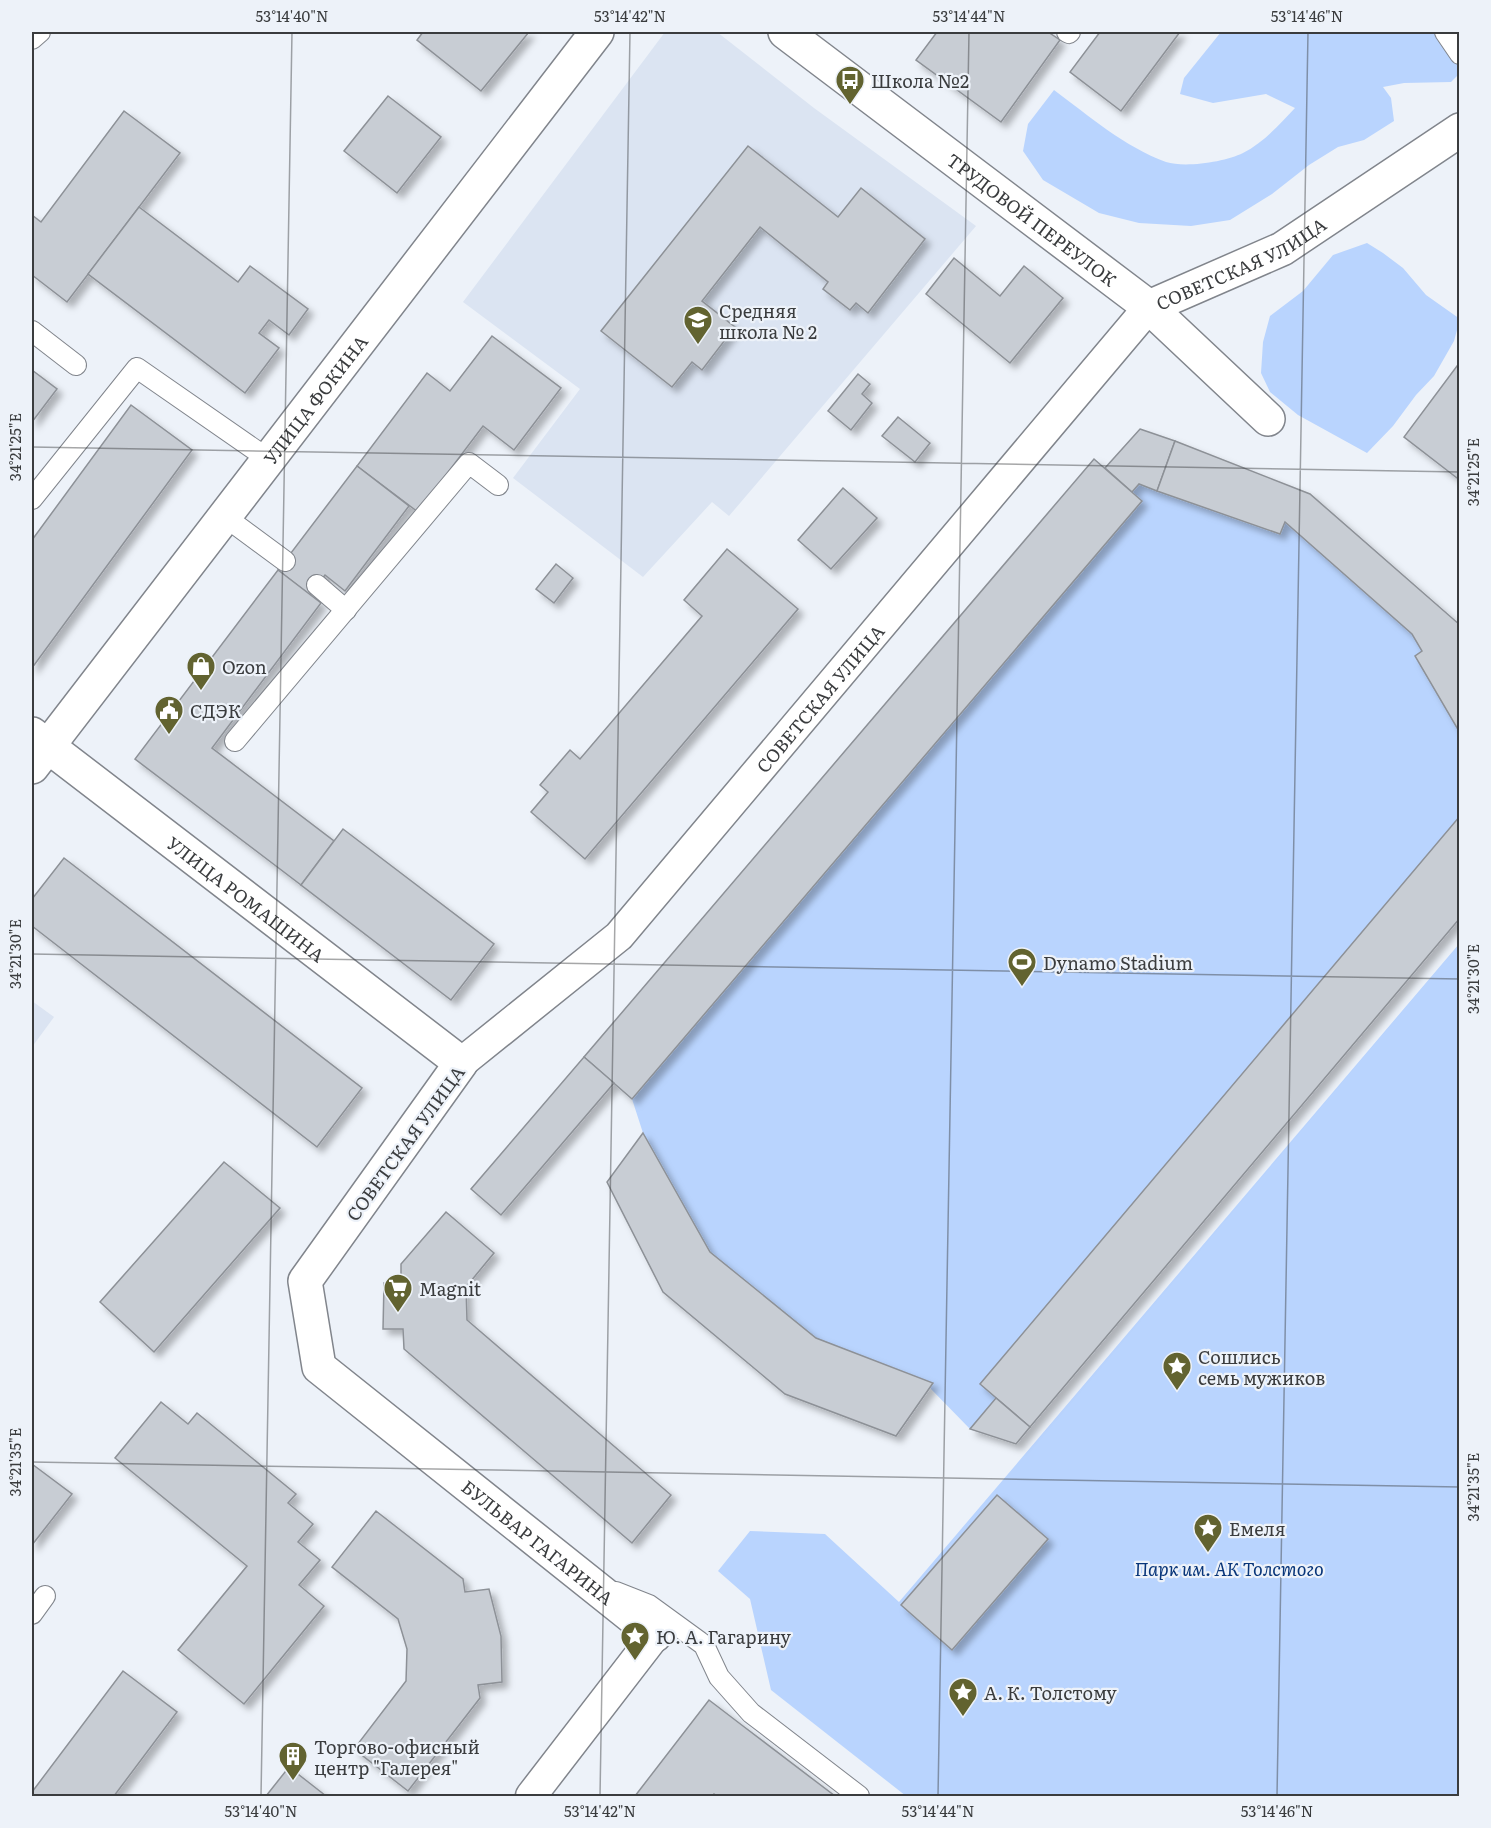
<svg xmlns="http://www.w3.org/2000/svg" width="1491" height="1828" viewBox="0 0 1491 1828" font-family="Literata,serif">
  <defs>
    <filter id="shadow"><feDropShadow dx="5.5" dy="5.5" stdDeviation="3" flood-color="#0004"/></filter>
  </defs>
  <rect width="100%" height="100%" fill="#edf2f9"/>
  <g fill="#dbe4f2">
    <polygon points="665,32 717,32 814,108 976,226 729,516 712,502 643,577 513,478 580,389 463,302"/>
    <polygon points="32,1001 54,1017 32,1047"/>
  </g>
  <g fill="#b9d4fe">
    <path d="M1221,32H1452L1459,43V74L1451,82L1404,83L1383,87L1391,98L1394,121L1364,140L1338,147L1309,165L1272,194L1230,220L1191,226L1139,223L1099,213L1043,180L1023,151L1028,124L1054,90C1089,116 1125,147 1166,162C1185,168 1225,162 1243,153C1263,143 1280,124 1295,108L1266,94L1213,103L1180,94L1184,78Z"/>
    <polygon points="1367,243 1383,253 1403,268 1426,295 1460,319 1454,341 1434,376 1416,395 1393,426 1367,453 1298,415 1270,392 1261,373 1263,342 1270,316 1303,291 1333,255"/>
    <polygon points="1140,429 1310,494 1459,625 1459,918 1016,1444 970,1429 930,1388 896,1436 607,1182 643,1133 632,1099 584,1057 1094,459 1105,468"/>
    <polygon points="1459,944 1459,1796 906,1796 771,1690 750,1599 718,1571 750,1531 825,1534 899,1602"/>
  </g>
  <g fill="#c8cdd4" stroke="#8d9197" stroke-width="1.5" filter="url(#shadow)">
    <polygon points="423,32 529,32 481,91 417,40"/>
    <polygon points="937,32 1048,32 1060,40 1001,122 916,60"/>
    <polygon points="1100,32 1180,32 1121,111 1070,72"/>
    <polygon points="388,96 441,137 397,193 344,151"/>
    <polygon points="124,111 180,153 67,302 32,275 32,215 41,222"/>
    <polygon points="748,146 838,217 861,188 925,239 868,313 856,303 850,310 823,289 828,282 760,227 702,301 735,327 702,370 692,362 672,387 601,331"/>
    <polygon points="139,207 238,282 250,266 308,309 289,335 269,320 259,333 279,348 245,393 88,274"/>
    <polygon points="954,258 1000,296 1024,266 1063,298 1010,363 926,294"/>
    <polygon points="492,336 561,388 514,450 483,426 418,512 357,466 427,373 450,391"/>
    <polygon points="1460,362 1460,474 1457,478 1404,437"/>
    <polygon points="32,370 57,389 32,422"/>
    <polygon points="858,374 870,384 862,394 872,403 851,430 828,411"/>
    <polygon points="131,405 192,450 32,668 32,540"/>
    <polygon points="898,417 930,443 915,462 882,436"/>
    <polygon points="1140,429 1175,441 1157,491 1139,484 1132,492 1105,468"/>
    <polygon points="1175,441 1310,494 1460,625 1460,733 1415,656 1422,651 1412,634 1285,522 1280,534 1157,491"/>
    <polygon points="1094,459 1142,501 632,1099 584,1057"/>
    <polygon points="357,466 409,506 345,591 325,575 310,595 278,570"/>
    <polygon points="843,488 877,518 831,569 798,540"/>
    <polygon points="727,549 798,609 585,859 531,812 548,792 540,785 570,750 580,759 702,616 684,600"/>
    <polygon points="556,564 573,578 554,603 536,589"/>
    <polygon points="278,570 321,603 212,748 334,841 301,885 135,759"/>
    <polygon points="1460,816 1460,918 1030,1427 980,1384"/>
    <polygon points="343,829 494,944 451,1000 301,885"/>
    <polygon points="64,858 362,1088 317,1147 32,926 32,899"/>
    <polygon points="584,1057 614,1083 501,1215 471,1189"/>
    <polygon points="643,1133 710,1252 816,1338 933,1383 896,1436 785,1394 663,1292 607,1182"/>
    <polygon points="224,1162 280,1208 154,1352 100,1302"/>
    <polygon points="446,1212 494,1253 466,1287 467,1320 671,1495 632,1543 404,1349 403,1329 383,1329 384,1283 401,1282 401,1264"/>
    <polygon points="996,1398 1030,1427 1016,1444 970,1429"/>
    <polygon points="161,1402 188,1424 197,1413 296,1494 288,1503 313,1524 298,1542 320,1560 299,1585 324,1606 244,1704 178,1650 247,1566 115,1458"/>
    <polygon points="32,1464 72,1494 32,1545"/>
    <polygon points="997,1495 1048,1539 952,1650 901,1605"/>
    <polygon points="376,1511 463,1579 465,1592 489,1589 501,1636 502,1682 478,1685 480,1698 408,1791 354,1749 406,1681 407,1649 398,1619 332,1567"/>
    <polygon points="123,1671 177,1712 114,1796 32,1796 32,1792"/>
    <polygon points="709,1700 743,1726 835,1796 717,1796 714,1794 712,1796 635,1796"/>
    <polygon points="289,1767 326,1796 266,1796"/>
  </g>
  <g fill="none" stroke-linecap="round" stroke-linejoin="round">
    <g stroke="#81858c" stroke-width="22">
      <g id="service">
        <polyline points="1067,32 1069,33 1070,32"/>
        <polyline points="1445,32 1460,54"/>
        <polyline points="32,39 40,32"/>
        <polyline points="32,331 76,365"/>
        <polyline points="32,499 137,368 268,459"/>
        <polyline points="224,516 285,561"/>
        <polyline points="317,585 346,610"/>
        <polyline points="235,741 469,463 498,485"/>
        <polyline points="616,1592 649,1605 704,1645 719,1677 751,1713 859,1796"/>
        <polyline points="32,1614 45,1596"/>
      </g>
    </g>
    <g stroke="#81858c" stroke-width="33">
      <g id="pedestrian">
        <path id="s1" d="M461,1063L619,936L1149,307"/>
        <polyline points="531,1796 655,1635"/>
      </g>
    </g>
    <g stroke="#81858c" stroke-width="36">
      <g id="minor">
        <polyline points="1149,307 1268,419"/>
        <path id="s2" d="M32,734L461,1063L305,1281L319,1367L655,1635"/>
      </g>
    </g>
    <g stroke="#81858c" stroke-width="36">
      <g id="secondary">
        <path id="s3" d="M785,32L1149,307L1282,249L1460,130"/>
        <path id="s4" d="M32,767L597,32"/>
      </g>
    </g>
    <use href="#service" stroke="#fff" stroke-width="20"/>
    <use href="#pedestrian" stroke="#fff" stroke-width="30"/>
    <use href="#minor" stroke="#fff" stroke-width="33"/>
    <use href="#secondary" stroke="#fff" stroke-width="33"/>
  </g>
  <path fill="none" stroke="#3a3c3e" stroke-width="1.5" stroke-opacity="0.45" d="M32,447L1460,472M32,954L1460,979M32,1462L1460,1487M261,1796L292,32M600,1796L630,32M938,1796L969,32M1277,1796L1308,32"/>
  <defs>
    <g id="bus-pin" transform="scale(1.5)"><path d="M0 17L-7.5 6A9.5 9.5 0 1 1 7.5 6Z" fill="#626330" stroke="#edf2f9"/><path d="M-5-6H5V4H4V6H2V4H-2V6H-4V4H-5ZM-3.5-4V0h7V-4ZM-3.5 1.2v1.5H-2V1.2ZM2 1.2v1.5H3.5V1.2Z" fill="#fff"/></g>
    <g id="school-pin" transform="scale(1.5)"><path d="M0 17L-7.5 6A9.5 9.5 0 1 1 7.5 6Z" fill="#626330" stroke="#edf2f9"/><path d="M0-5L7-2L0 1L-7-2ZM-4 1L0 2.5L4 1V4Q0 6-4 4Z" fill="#fff"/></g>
    <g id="shop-pin" transform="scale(1.5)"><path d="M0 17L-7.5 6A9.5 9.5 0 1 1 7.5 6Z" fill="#626330" stroke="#edf2f9"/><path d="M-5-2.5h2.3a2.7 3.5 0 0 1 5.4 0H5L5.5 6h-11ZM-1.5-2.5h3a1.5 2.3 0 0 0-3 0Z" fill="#fff"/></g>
    <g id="civic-pin" transform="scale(1.5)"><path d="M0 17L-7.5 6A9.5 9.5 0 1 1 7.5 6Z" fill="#626330" stroke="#edf2f9"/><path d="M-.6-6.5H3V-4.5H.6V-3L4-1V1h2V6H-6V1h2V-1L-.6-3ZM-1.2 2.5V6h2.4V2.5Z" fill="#fff"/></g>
    <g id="stadium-pin" transform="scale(1.5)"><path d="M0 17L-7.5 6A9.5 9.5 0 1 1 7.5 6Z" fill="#626330" stroke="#edf2f9"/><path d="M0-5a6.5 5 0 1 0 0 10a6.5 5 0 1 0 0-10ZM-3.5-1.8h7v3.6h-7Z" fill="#fff"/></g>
    <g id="supermarket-pin" transform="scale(1.5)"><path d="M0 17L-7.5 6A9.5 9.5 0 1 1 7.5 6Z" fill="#626330" stroke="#edf2f9"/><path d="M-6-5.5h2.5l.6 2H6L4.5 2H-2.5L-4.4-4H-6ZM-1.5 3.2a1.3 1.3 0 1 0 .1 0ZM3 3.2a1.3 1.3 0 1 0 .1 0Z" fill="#fff"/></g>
    <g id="sight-pin" transform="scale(1.5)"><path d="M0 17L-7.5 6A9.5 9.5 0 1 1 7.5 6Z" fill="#626330" stroke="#edf2f9"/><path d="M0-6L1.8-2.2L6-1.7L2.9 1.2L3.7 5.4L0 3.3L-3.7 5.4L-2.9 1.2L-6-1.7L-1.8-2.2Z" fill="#fff"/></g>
    <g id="building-pin" transform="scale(1.5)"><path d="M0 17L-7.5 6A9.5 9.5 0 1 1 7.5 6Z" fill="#626330" stroke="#edf2f9"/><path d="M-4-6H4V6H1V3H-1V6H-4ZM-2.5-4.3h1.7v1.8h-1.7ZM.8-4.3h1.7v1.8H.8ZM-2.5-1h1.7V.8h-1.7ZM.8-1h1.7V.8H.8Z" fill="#fff"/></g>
  </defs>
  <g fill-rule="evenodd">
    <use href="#bus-pin" x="850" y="80"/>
    <use href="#school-pin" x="698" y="320"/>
    <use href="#shop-pin" x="201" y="666"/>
    <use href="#civic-pin" x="169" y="710"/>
    <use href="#stadium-pin" x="1022" y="962"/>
    <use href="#supermarket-pin" x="398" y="1288"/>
    <use href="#sight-pin" x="1177" y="1366"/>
    <use href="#sight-pin" x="1208" y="1528"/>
    <use href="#sight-pin" x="635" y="1636"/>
    <use href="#sight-pin" x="963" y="1692"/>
    <use href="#building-pin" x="293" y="1756"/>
  </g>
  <g text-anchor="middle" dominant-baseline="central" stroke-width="4.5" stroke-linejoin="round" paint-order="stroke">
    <g font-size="18" fill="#3a3c3e" stroke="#edf2f9" text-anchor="start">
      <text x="871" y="80">Школа №2</text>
      <text x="719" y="310">Средняя<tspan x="719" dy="21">школа № 2</tspan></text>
      <text x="222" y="666">Ozon</text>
      <text x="190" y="710">СДЭК</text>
      <text x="1043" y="962">Dynamo Stadium</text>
      <text x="419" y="1288">Magnit</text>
      <text x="1198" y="1356">Сошлись<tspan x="1198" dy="21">семь мужиков</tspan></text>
      <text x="1229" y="1528">Емеля</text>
      <text x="656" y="1636">Ю. А. Гагарину</text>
      <text x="984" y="1692">А. К. Толстому</text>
      <text x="314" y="1746">Торгово-офисный<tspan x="314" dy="21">центр "Галерея"</tspan></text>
    </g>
    <g font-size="18" fill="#3a3c3e" stroke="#edf2f9">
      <text stroke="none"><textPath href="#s3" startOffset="310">ТРУДОВОЙ ПЕРЕУЛОК</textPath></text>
      <text stroke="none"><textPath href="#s3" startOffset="558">СОВЕТСКАЯ УЛИЦА</textPath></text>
      <text stroke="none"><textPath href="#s4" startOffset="464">УЛИЦА ФОКИНА</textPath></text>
      <text stroke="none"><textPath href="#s1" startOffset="514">СОВЕТСКАЯ УЛИЦА</textPath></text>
      <text stroke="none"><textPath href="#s2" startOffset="270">УЛИЦА РОМАШИНА</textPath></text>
      <text transform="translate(405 1143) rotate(-54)">СОВЕТСКАЯ УЛИЦА</text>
      <text stroke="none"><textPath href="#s2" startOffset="1176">БУЛЬВАР ГАГАРИНА</textPath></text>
    </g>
    <g font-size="18" font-style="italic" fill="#083579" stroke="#edf2f9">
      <text x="1229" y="1568">Парк им. АК Толстого</text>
    </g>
  </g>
  <rect width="1491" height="1828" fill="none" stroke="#edf2f9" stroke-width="66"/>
  <rect x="33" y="33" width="1425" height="1762" fill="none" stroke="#3a3c3e" stroke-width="2"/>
  <g font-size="15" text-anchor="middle" fill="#3a3c3e">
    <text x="292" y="22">53°14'40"N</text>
    <text x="630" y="22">53°14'42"N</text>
    <text x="969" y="22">53°14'44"N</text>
    <text x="1307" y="22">53°14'46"N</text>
    <text transform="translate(16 447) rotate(-90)" y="5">34°21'25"E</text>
    <text transform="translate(1474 472) rotate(-90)" y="5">34°21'25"E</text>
    <text transform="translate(16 954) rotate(-90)" y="5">34°21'30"E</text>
    <text transform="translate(1474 979) rotate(-90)" y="5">34°21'30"E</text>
    <text transform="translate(16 1462) rotate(-90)" y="5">34°21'35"E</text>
    <text transform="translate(1474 1487) rotate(-90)" y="5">34°21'35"E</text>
    <text x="261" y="1817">53°14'40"N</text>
    <text x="600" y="1817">53°14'42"N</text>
    <text x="938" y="1817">53°14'44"N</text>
    <text x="1277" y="1817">53°14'46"N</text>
  </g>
</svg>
